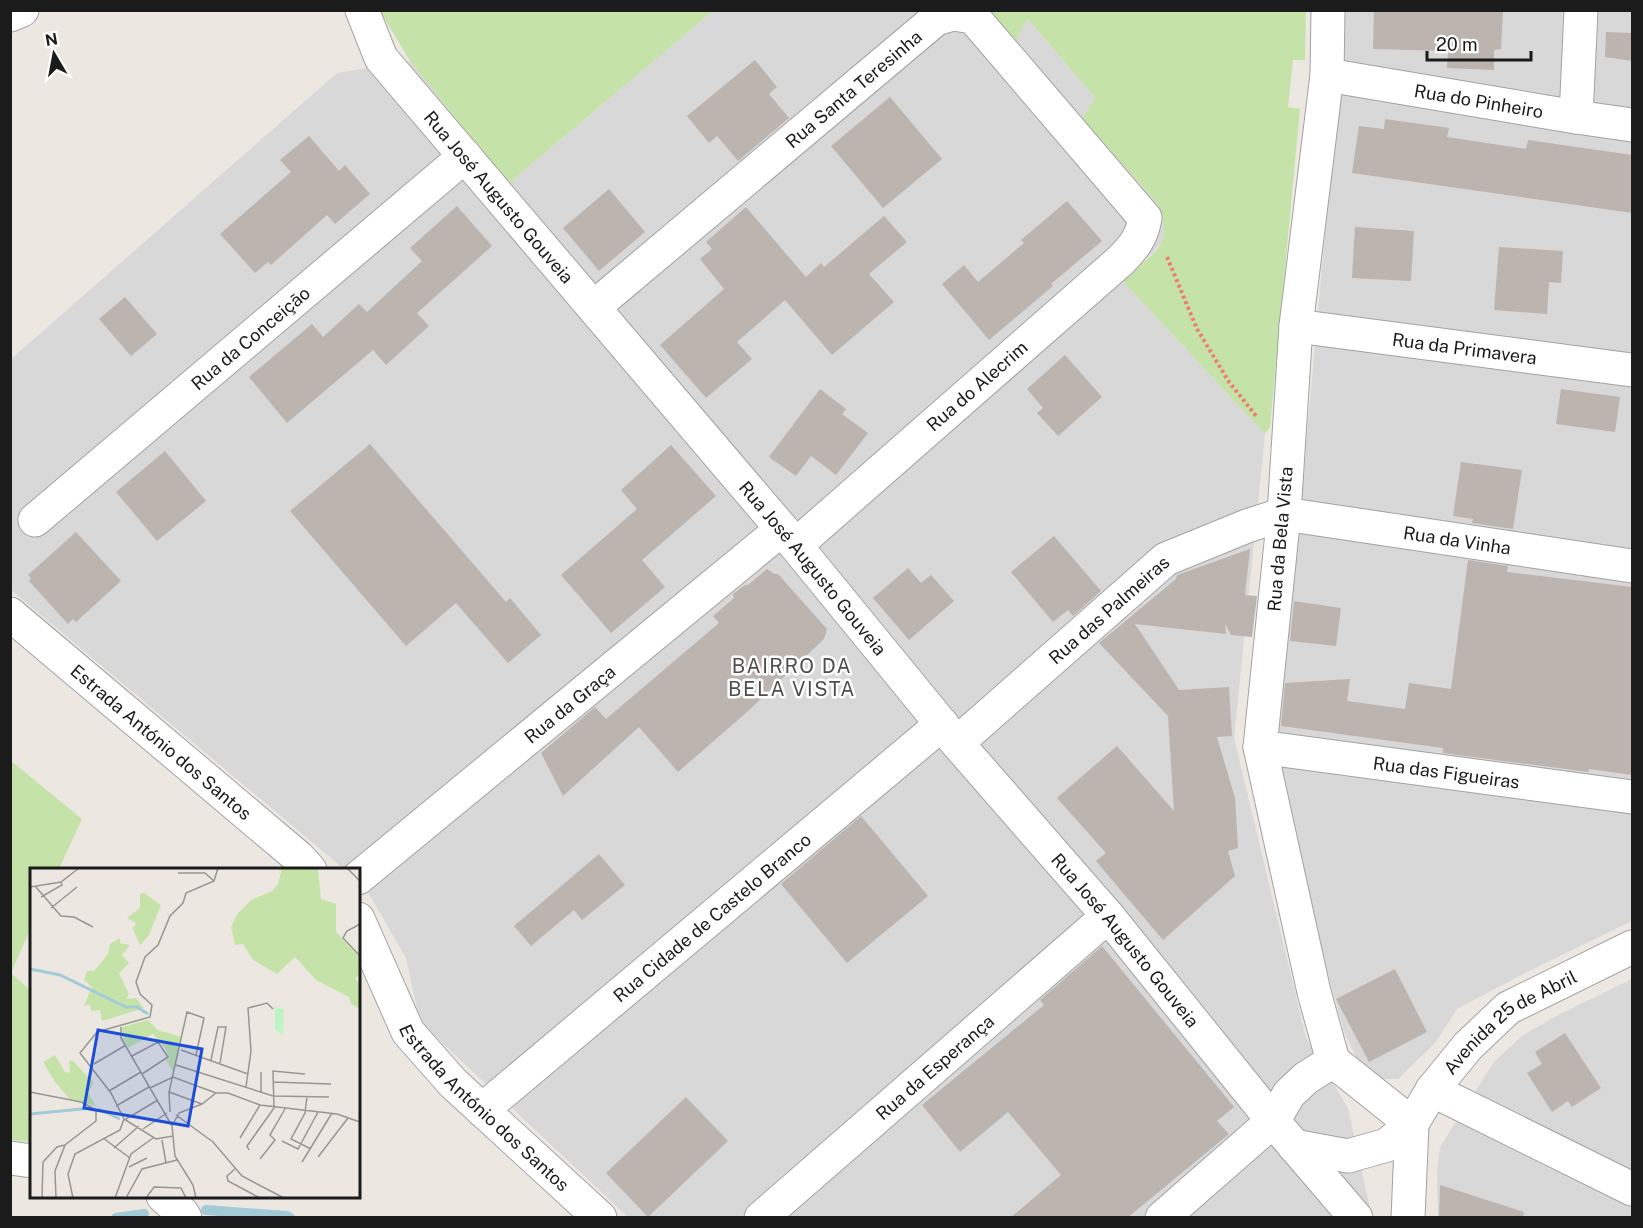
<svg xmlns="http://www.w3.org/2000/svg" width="1643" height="1228" viewBox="0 0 1643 1228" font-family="'Public Sans',sans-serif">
  <rect width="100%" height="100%" fill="#ece8e1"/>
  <g fill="#d9d8d8">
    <polygon points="713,11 989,11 1027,18 1095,98 1082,120 1158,204 1164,219 1164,238 1154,252 1121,279 1265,434 1234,738 1306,1038 1348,1108 1372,1217 628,1217 420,1022 406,958 365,887 358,870 344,869 11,590 10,360 337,73 410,61 508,184"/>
    <polygon points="1345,11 1632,11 1632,921 1529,971 1457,1009 1436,1042 1398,1079 1376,1079 1362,1070 1344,1032 1275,778 1275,722 1292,601"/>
    <polygon points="1632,979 1632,1217 1438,1218 1437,1173 1440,1147 1494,1062 1522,1036 1556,1016"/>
  </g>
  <g fill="#c5e3a9">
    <polygon points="380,11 713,11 508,184 410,61"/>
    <path d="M989,11H1306L1305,60H1293L1288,107L1300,109L1270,427L1265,434L1121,279C1152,254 1175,248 1158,204L1082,119L1095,98L1028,19L1015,40Z"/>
    <polygon points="10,760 82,819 59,869 32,870 31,928 11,973"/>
    <polygon points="11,973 31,991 31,1142 11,1140"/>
  </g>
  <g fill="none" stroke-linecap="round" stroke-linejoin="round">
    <g stroke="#a3cbd7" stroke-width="10">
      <polyline points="206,1210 287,1216 290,1218"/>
      <polyline points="116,1218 144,1214"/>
    </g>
  </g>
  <g fill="#bcb4ae">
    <polygon points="1374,10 1503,10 1501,49 1494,50 1494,70 1447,68 1448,51 1373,49"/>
    <polygon points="1606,32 1632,33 1632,61 1605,57"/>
    <polygon points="755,60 777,87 769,94 789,118 738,161 717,136 709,143 687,116"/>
    <polygon points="890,97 942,159 883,208 831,146"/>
    <polygon points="1385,119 1449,128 1447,137 1500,145 1526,149 1528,140 1632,155 1632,213 1352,173 1359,126 1384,129"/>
    <polygon points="309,136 339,171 345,165 370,194 335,224 327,215 271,265 268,262 255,273 220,234 291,172 280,160"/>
    <polygon points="609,189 645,232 599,271 563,228"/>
    <polygon points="1067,201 1102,241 1051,284 1053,286 989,340 942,284 964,265 978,282 1024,243 1021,240"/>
    <polygon points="457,206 492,246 417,313 429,326 386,365 373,350 287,423 249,377 312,324 323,337 359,304 367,312 422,261 410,248"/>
    <polygon points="746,207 806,277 821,263 824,267 884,216 907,242 869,274 894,302 832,355 785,300 737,342 752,359 706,398 660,345 724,289 700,259 712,249 706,242"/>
    <polygon points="1355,227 1414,231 1411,281 1352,278"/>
    <polygon points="1499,247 1563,251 1561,283 1549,282 1547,314 1494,310"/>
    <polygon points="125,297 157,334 131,356 99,319"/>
    <polygon points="1065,355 1102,397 1058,436 1037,413 1043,408 1027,389"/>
    <polygon points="820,389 846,409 842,414 868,433 836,475 811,456 796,476 769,457"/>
    <polygon points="1561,389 1620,397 1615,432 1556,424"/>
    <polygon points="370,444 506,602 510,598 541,635 508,663 456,603 406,646 290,511"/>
    <polygon points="671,445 716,496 642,560 665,587 611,633 561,575 637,509 621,490"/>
    <polygon points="165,451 206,501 157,541 116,492"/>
    <polygon points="1461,462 1522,470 1513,529 1472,523 1473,519 1453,516"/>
    <polygon points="76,532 121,581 76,622 73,619 68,624 29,581 31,578 28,575"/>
    <polygon points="1054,536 1101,591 1073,616 1068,610 1053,622 1011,572"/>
    <polygon points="1250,549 1245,595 1257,596 1252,637 1231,635 1225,624 1226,634 1135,624 1179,690 1229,687 1232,736 1217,737 1235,798 1238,848 1228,851 1235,876 1163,940 1096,861 1106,853 1057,798 1117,746 1174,811 1168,716 1099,643 1176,579 1177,575"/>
    <polygon points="1468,560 1508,566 1507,572 1632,587 1632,775 1589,769 1588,772 1443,753 1443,748 1281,726 1285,683 1350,679 1347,701 1405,709 1409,683 1451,689"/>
    <polygon points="908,568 921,583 931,575 954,601 909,640 873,598"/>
    <polygon points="767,569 774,574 778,574 827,629 824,639 747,712 678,772 639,727 563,796 541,753 595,707 606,719 719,623 713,616 734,598 733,594 745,585 748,585"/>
    <polygon points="1294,601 1341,608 1336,646 1290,641"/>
    <polygon points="861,816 928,896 847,963 781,884"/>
    <polygon points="599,854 625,885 582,920 574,910 531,946 514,926"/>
    <polygon points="1102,946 1234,1107 1217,1121 1229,1134 1127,1218 1010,1218 1061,1175 1008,1112 960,1152 922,1105 1044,1005 1040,1000"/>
    <polygon points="1395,969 1427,1032 1369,1062 1336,999"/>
    <polygon points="1565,1033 1601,1088 1572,1107 1568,1101 1552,1112 1527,1073 1542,1064 1535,1052"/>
    <polygon points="686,1097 728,1141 648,1217 606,1173"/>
    <polygon points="1440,1185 1524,1212 1523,1218 1439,1218"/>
  </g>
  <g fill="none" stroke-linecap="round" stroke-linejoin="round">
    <g stroke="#a2a2a2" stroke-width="35">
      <g id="minor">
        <path id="s1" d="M362,10L381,58L782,529L957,743L1108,916L1273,1121L1356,1218"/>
        <polyline points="1328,10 1327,75 1296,326 1284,514 1260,747 1314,992 1333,1061"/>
        <polyline points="10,15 22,10"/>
        <path id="s2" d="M1327,75L1576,117L1632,125"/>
        <polyline points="1576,117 1581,10"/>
        <path id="s3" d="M594,307L936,19L953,14L973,17L1145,218C1142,237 1134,247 1120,261L796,545"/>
        <path id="s4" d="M1296,326L1632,370"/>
        <path id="s5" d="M35,520L465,156"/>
        <path id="s6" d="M10,614L298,857L310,870"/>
        <path id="s7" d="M957,743L1166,559L1247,526L1284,514L1632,566"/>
        <path id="s8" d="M1260,747L1632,797"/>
        <path id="s9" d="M358,878L782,529"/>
        <path id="s10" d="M358,919L408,1032L453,1083L600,1218"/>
        <polyline points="1333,1061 1412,1124"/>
        <polyline points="1432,1090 1632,1189"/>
        <path id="s11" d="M482,1110L942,724"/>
        <path id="s12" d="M1294,1146L1348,1156L1387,1145L1412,1124L1432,1090L1468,1046L1508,1008L1632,947"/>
        <polyline points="10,1158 32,1161"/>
        <polyline points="163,1196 182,1213 185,1218"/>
        <path id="s13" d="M761,1218L1108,916"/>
        <polyline points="1162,1218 1273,1121 1289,1094 1306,1078 1333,1061"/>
        <polyline points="1408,1218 1412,1124"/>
      </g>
    </g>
    <polyline stroke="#ef7d6e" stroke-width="4" stroke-dasharray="3 3" stroke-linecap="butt" points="1167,257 1197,329 1229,382 1257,417"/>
    <use href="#minor" stroke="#fff" stroke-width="33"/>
  </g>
  <g text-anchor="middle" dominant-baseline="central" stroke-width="5" stroke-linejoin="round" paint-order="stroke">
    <g font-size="18" fill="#1b1b1b" stroke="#fff">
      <text stroke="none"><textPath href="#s3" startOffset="339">Rua Santa Teresinha</textPath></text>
      <text stroke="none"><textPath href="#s2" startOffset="154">Rua do Pinheiro</textPath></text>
      <text stroke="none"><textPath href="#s1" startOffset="234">Rua José Augusto Gouveia</textPath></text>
      <text stroke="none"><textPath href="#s5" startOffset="282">Rua da Conceição</textPath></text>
      <text stroke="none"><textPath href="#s4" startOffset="170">Rua da Primavera</textPath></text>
      <text transform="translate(977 386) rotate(-41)">Rua do Alecrim</text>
      <text transform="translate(1280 539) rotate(-85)">Rua da Bela Vista</text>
      <text stroke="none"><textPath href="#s7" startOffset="580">Rua da Vinha</textPath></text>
      <text stroke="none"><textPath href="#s1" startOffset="720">Rua José Augusto Gouveia</textPath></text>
      <text stroke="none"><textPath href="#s7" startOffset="202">Rua das Palmeiras</textPath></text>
      <text stroke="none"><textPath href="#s9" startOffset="274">Rua da Graça</textPath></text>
      <text stroke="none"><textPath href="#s6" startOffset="198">Estrada António dos Santos</textPath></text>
      <text stroke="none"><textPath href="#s8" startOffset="188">Rua das Figueiras</textPath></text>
      <text stroke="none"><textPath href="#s11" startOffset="300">Rua Cidade de Castelo Branco</textPath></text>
      <text stroke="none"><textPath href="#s1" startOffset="1206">Rua José Augusto Gouveia</textPath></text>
      <text stroke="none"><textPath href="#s12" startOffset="273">Avenida 25 de Abril</textPath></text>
      <text stroke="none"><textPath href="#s13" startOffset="230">Rua da Esperança</textPath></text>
      <text stroke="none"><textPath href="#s10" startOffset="231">Estrada António dos Santos</textPath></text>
    </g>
    <g font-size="20" letter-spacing="1.5" fill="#4e4e4e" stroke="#fff">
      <text x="792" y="666">BAIRRO DA<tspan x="792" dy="23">BELA VISTA</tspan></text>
    </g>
  </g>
  <g transform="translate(30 868)">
    <rect width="330" height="330" fill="#ece8e1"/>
    <path d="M252,0H288L291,31L306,36V64L330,90V105L325,111L330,115V141L321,136L319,129L286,112L265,89L247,106L223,92L213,76L205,77L201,59L207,46L221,32L242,23L248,16ZM114,25L131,37L119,67L110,77L103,61L106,55L97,50L110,40V26ZM90,70V75L100,77L92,87L99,95L89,105L99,126L96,131L106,130L114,140L72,153L70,142L61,143L60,136L54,138L62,119L54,112L57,103H64L78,86L80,76ZM118,152L128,162L152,169L143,204L136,192L139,191L136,181L123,166L98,180L93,171L92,159ZM25,187L35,204L40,205L39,193H43L64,215L58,224L66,238L40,231L25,214L13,194Z" fill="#c5e3a9"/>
    <path d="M245,138L254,142L253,167L245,162Z" fill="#bff4c4"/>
    <path fill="none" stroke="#a3cbd7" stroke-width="3" d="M0,101L30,107L96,139H107L118,146M68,241L90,251M0,246L62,240"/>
    <path fill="none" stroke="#989692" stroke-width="1.5" d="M317,0L330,13M148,5H175L184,13M5,18L31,48L44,49L63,59M0,19L31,14L49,0M11,29L32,17L31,14M21,40L47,19M330,56L317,63L313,70L330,88M91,159V170L142,258M151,182L218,206M102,188L128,174L138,189L112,206M181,192L188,159H196L190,195M64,196L96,177M146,197L243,228L299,229M231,204V224M243,214L301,216M216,219L221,183L218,140L237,135L243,141M120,220L143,209L186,225M79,223L111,204M0,224L51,234L66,242V253L35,277L25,303L26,330M139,224L172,236M277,228L275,245L261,271L281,281M86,238L119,219M140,244L139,224L157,144L174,150L166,187M146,247L183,274L212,308L254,330M94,251L81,225L50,185L67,164L120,149L122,137L110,126L106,114L115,89L128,77L140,48L153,35L156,25L184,13L188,0M94,251L126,271L143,268M96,251L128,232M113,261L137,245M73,270L100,290M210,270L230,237M132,272L136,295M252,273L268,281L288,244M84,280L109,258M219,282L217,278L244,240L243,203L275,206M288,289L318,250M230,291L245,272L240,267L255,241M272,294L302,245M99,299L117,290M205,301L197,308L198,313L230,330M12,330L13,294L27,279L35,277M43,330L38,306L45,286L90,262L94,251M85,330L101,286L123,270M96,330L112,301L147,292M116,330L124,319L151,320L156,330M166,330L163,317L145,288L142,258L149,245L172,236L186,225H198L230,237L307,246L330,254"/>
    <path fill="#1d4ed8" fill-opacity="0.15" stroke="#1d4ed8" stroke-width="3" d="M68,162L172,181L158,258L54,240Z"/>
    <rect width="330" height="330" fill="none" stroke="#1b1b1b" stroke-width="3"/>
  </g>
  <rect width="1643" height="1228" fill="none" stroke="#1b1b1b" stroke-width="24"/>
  <g transform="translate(54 54) rotate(350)" stroke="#ffffff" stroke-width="4.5" paint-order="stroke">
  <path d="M0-4.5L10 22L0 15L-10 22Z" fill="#1b1b1b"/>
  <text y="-9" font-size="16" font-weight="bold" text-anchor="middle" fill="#1b1b1b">N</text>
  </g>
  <path d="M1427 51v9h104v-9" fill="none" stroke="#1b1b1b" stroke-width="3"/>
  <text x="1436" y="51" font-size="18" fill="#1b1b1b" stroke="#ffffff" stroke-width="4.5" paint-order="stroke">20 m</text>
</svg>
